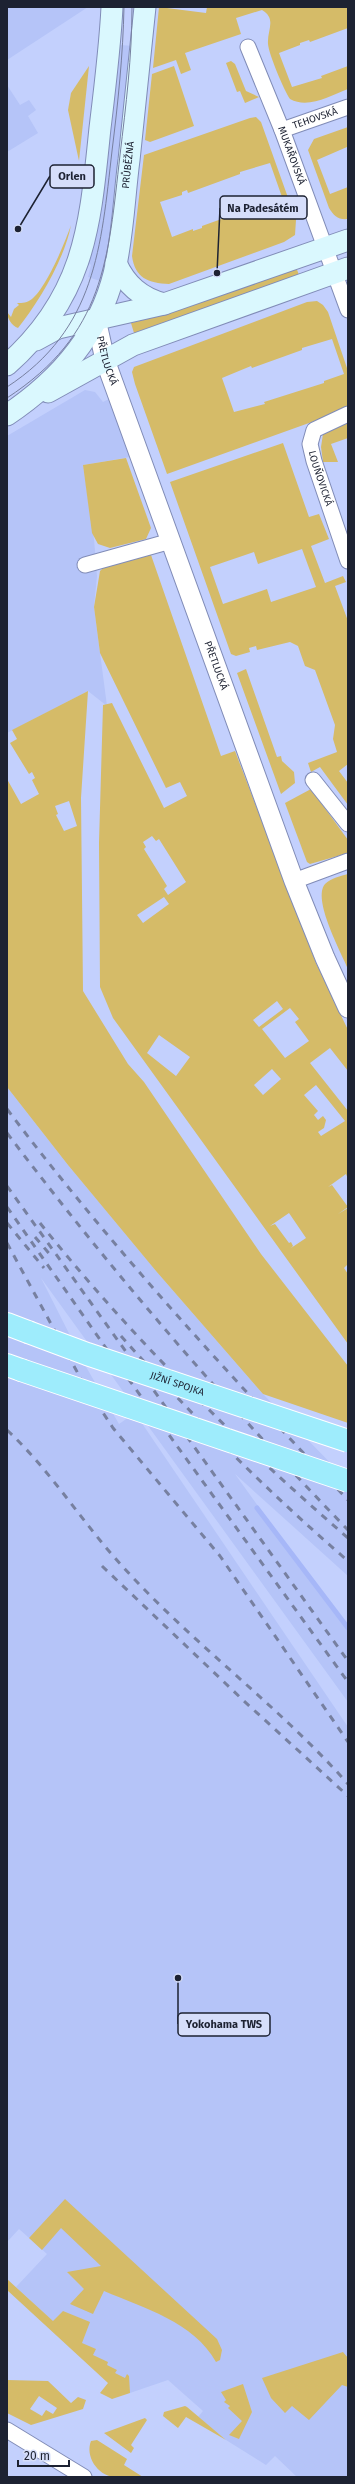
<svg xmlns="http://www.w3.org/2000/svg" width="355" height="2484" viewBox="0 0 355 2484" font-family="'Fira Sans',sans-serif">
  <rect width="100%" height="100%" fill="#c3d0fd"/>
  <g fill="#b5c4f8">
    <polygon points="7,7 88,7 7,60"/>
    <polygon points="121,45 133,46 106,283 88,277 91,265 88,262 100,212 118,48"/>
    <polygon points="7,85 20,105 29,100 36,110 28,116 38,133 7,152"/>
    <polygon points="85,390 95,392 103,402 111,398 130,457 83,465 94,539 97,576 94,607 107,706 88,691 7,733 7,436"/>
    <polygon points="7,1087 68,1165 156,1271 263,1394 348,1481 348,1576 235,1474 348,1631 348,1702 41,1278 85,1365 119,1424 135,1413 348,1727 348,2477 297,2477 275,2456 266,2465 226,2440 198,2417 203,2411 168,2380 130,2393 16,2287 47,2254 19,2229 7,2242"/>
  </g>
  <g fill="#d5bb68" fill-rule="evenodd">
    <path d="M159,7L206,13L207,7H348V28L310,42L309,40L300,43V45L279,53L292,87L322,78L321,76L348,66V89C330,96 308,109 290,99C284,90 269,55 268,44C267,30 277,19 262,10L236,18L241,34L185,53L191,70L181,74L176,60L153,68Z"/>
    <polygon points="231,61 235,64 246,91 259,97 245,103 240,91 237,92 226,63"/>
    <polygon points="89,66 79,161 68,110 71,93"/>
    <polygon points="174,66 194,126 150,142 145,140 152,74"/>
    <path d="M256,117L261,122L296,220L295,235L284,242L169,284C148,283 135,278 132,256L144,155L250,118ZM270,163L282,197L261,204L262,207L253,210L252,208L202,226V228L193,231V229L172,237L160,202L182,195V192L187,190L188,193L240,174V172Z"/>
    <path d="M348,127V149L347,147L317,160L330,194L348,187V219C338,220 334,216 329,208L308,150L314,139Z"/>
    <path d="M71,225C65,258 39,302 18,328C12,326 7,318 7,312L11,317L14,309L19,305L17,303C23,303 27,303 32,299C46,288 65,243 71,225Z"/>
    <polygon points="296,267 299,275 134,333 131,323 155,317"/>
    <path d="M317,301L323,305L328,312L348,371V409L167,474L135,384L132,372L134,367L307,302ZM332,339L344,374L324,381V383L264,402L265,404L234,412L222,378L251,366L252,368L302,350V348Z"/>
    <polygon points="348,419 348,438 331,444 338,462 323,462 321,447 323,434"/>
    <path d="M283,443L309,517L319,514L329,539L311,546L325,583L343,576L346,582L335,586L348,621V764L339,771L348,783V805L320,767L311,772L308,763L337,752L333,739L335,725L315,670L305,666L298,646L290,642L257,650L256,646L249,648L250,652L236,656L231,654L170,482ZM302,549L316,587L271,602L267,589L223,604L210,567L254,552L258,564Z"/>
    <polygon points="126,458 151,528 146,539 110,548 98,544 92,533 83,465"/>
    <path d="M151,555L221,756L235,751L316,963L348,1030V1071L330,1048L310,1063L348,1111V1179L346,1174L328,1187L332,1185L348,1207L338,1214L348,1208V1264L344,1268L348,1274V1344L113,1018L100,987L99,843L103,705L112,703L164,808L187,796L180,782L166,788L100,653L94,607L100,571L105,566ZM152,836L156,841L159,839L186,882L168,895L164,889L167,886L144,849L146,847L143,842ZM164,897L169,904L143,923L137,915ZM277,1001L283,1009L259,1027L253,1020ZM290,1008L299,1019L295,1022L309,1041L285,1058L262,1029ZM159,1035L190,1057L176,1076L147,1053ZM272,1069L281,1079L263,1095L254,1085ZM316,1085L345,1121L321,1136L318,1132L324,1128L326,1120L323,1116L318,1120L314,1115L318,1111L304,1095ZM289,1213L306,1238L291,1248L293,1246L291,1242L289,1243L275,1224L270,1226Z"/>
    <polygon points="246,669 277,757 281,756 282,761 294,772 295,783 281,794 237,673"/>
    <path d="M88,691L81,798L83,991L128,1064L144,1082L261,1254L348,1366V1423L263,1394L156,1271L68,1165L7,1087V779L21,804L39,794L32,780L35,778L32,772L29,774L10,743L17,739L12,730ZM69,801L77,826L64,831L56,815L58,814L55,806Z"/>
    <polygon points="311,789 348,840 348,853 310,864 307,862 285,803"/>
    <path d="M348,874V969C341,952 312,899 325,884C331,878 341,876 348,874Z"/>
    <path d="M65,2199L217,2339L222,2350L220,2360L216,2362C194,2322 144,2308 104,2291L93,2314L70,2304L84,2289L67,2272L101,2266L61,2228L42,2250L29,2238Z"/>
    <polygon points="7,2279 53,2321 63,2311 90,2322 82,2343 96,2349 93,2355 108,2362 107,2365 117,2370 115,2373 125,2378 127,2374 129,2376 130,2393 112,2399 100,2393 108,2383 7,2290"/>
    <polygon points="343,2352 348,2358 348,2387 342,2385 309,2420 292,2406 285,2413 271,2398 262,2378"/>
    <path d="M7,2380L48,2381L71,2403L78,2397L86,2400L83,2409L31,2425L7,2413ZM39,2396L57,2408L53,2414L46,2410L42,2416L30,2409Z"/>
    <polygon points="243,2384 252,2412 239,2439 229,2435 242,2421 228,2408 230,2406 224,2402 226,2400 221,2392"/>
    <polygon points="185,2406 187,2407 226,2440 186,2417 178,2428 163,2416 164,2412"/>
    <polygon points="145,2418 147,2420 131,2445 134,2448 131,2453 104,2433"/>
    <path d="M97,2440L127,2459L124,2465L143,2477C133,2477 123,2478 114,2477C97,2475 85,2456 91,2441Z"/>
  </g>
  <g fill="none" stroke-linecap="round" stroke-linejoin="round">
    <polyline stroke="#a6b7f8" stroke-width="5" points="257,1508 348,1628"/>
    <g stroke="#818cb7" stroke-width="17">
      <g id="minor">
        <path id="s1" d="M248,47L282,130L348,310"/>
        <path id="s2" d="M282,130L348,107"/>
        <path id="s3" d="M348,414L314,430L310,444L314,461L348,561"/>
        <polyline points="85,565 171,541"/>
        <polyline points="313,780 348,824"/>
        <polyline points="294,881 348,861"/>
        <polyline points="7,2430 84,2477"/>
      </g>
    </g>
    <g stroke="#818cb7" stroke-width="21">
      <g id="tertiary">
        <path id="s4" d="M96,319L105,360L294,881L325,958L348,1008"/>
      </g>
    </g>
    <g stroke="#818cb7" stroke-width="23">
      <g id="secondary">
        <path d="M116,263C126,285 141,298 164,304"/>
        <polyline points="36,340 58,328 164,304 348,240"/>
        <path d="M7,365C86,295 90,225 100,128C105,87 110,47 112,7"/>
        <polyline points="48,392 133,345 348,268"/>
        <path id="s5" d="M7,415C58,381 99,334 114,274C123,237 124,198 129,160C134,109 140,58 145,7"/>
      </g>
    </g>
    <g stroke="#fff" stroke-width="24">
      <g id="trunk">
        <polyline points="7,1324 28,1332"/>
        <polyline points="7,1365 21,1370"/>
      </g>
    </g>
    <use href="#minor" stroke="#fff" stroke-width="15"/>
    <use href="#tertiary" stroke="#fff" stroke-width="19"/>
    <use href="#secondary" stroke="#daf8fe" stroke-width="21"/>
    <use href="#trunk" stroke="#9eecfc" stroke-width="22"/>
    <g stroke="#7780a0" stroke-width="1">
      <path d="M7,387C96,329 101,247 112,151C118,103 123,55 124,7"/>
      <path d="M7,398C105,334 108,260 120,155C126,105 132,57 132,7"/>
    </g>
    <g stroke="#7780a0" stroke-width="3" stroke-dasharray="7 7" stroke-linecap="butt">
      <path d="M7,1109C111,1247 229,1375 348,1500"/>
      <path d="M7,1133C113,1273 226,1404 348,1530"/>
      <polyline points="7,1186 348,1661"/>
      <polyline points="7,1207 106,1348 348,1682"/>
      <polyline points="7,1223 44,1268"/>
      <path d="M40,1223C132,1338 236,1441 348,1538"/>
      <polyline points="35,1237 53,1258"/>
      <polyline points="7,1243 81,1379 113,1428 220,1556 348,1742"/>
      <path d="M121,1336C192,1416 267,1491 348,1561"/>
      <path d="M7,1430C52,1472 83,1524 124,1568C194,1645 279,1706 348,1784"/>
      <polyline points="102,1566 244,1701 348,1796"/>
    </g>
    <g stroke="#fff" stroke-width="24" stroke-linecap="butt">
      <g id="trunk-bridge">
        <path id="s6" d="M28,1332L87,1354L348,1441"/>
        <polyline points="21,1370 348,1481"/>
      </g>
    </g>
    <use href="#trunk-bridge" stroke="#9eecfc" stroke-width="22"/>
  </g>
  <g text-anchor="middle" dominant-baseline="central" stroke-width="3" stroke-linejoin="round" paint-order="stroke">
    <g font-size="10" fill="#1d2232" stroke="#d6defa">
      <text stroke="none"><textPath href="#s2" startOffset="35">TEHOVSKÁ</textPath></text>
      <text stroke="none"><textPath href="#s1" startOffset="117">MUKAŘOVSKÁ</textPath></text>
      <text stroke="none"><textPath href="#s5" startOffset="291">PRŮBĚŽNÁ</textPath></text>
      <text stroke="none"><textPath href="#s4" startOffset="43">PŘETLUCKÁ</textPath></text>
      <text stroke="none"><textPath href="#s3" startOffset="88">LOUŇOVICKÁ</textPath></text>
      <text stroke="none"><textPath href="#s4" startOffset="367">PŘETLUCKÁ</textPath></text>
      <text stroke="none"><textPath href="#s6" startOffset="158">JIŽNÍ SPOJKA</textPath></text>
    </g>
  </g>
  <path fill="none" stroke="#1d2232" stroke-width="1.5" d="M18 229L50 176M217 273L220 208M178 1978L178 2024"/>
  <g fill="#1d2232" stroke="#d6defa" stroke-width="1.5">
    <circle cx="18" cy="229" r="4"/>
    <circle cx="217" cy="273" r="4"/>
    <circle cx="178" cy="1978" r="4"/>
  </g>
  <g fill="#d6defa" stroke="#1d2232" stroke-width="1.5">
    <rect x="50" y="165" width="44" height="23" rx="4"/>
    <rect x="220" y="196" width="87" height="23" rx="4"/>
    <rect x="178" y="2013" width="92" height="23" rx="4"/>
  </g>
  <g font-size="11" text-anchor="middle" font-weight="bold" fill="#1d2232">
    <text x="72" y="180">Orlen</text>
    <text x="263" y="212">Na Padesátém</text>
    <text x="224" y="2028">Yokohama TWS</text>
  </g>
  <rect width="355" height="2484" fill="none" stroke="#1d2232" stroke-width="16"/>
  <path d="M18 2460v6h51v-6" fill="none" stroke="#1d2232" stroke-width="2"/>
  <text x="24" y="2460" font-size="12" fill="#1d2232" stroke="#d6defa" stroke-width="3" paint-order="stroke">20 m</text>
</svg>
